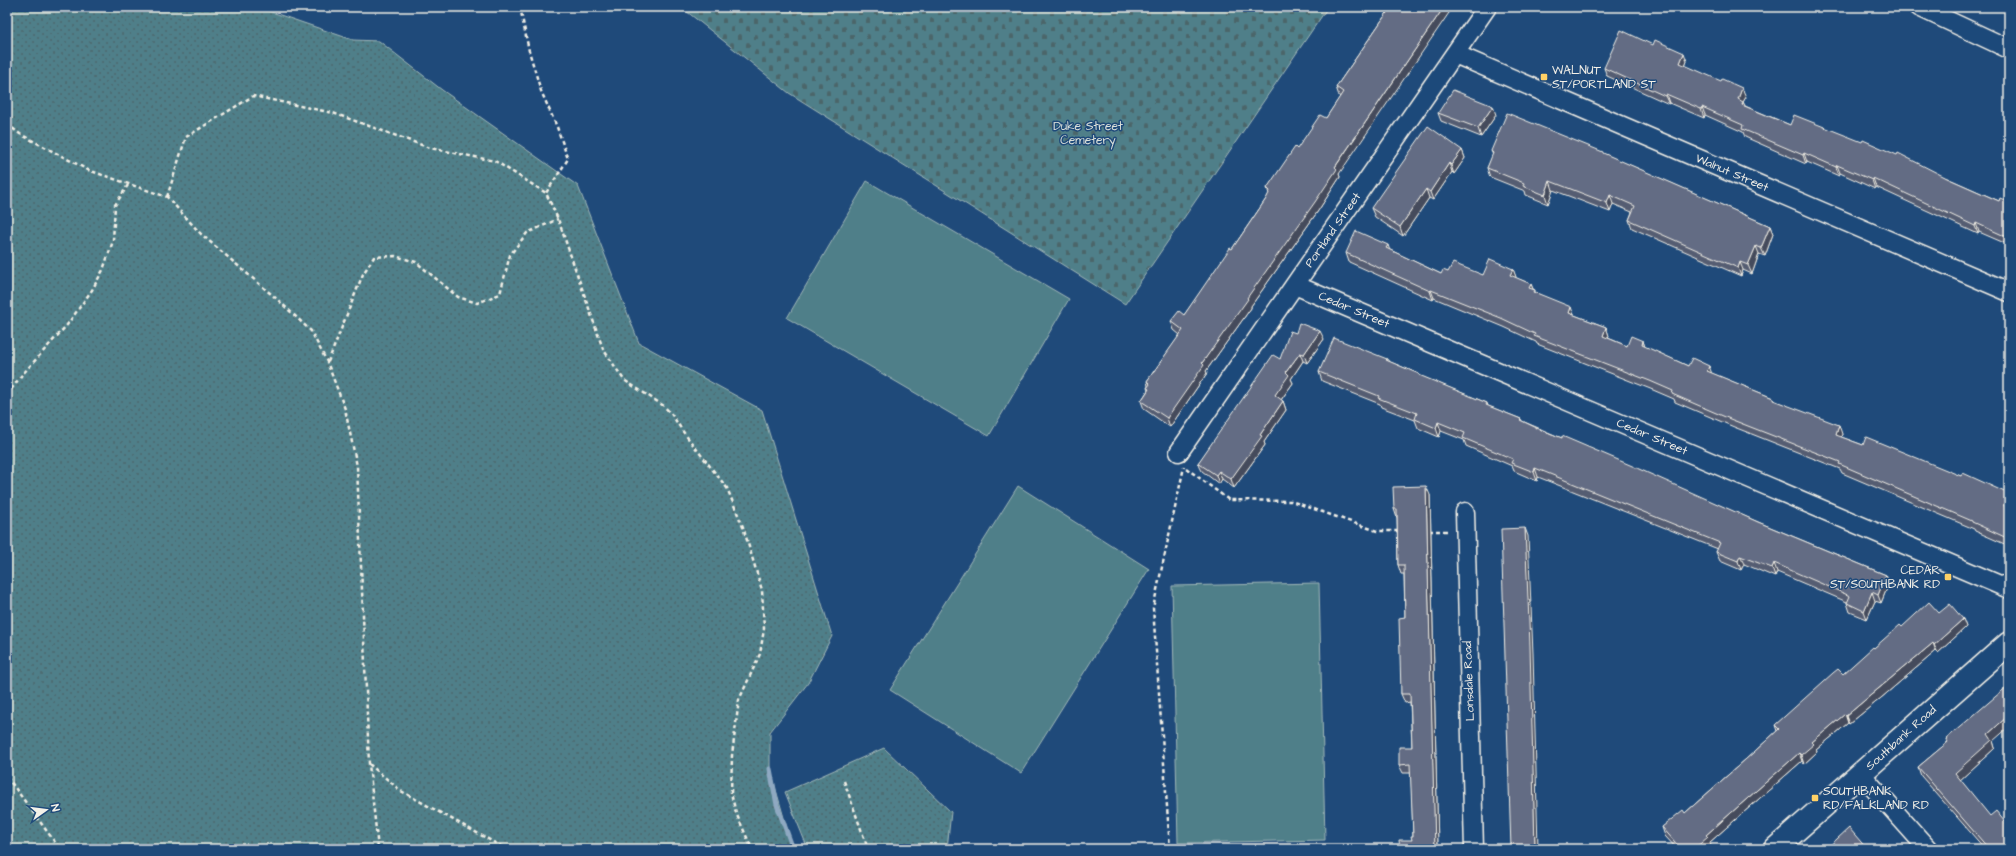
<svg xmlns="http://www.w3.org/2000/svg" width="2016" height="856" viewBox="0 0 2016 856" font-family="'Architects Daughter',sans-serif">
  <defs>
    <pattern id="green-dots" width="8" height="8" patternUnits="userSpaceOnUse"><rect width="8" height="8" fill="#4f7f89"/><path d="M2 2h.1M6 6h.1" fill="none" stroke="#4c666b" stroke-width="1.8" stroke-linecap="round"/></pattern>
    <pattern id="cemetery-stones" width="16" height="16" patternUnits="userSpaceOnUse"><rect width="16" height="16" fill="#4f7f89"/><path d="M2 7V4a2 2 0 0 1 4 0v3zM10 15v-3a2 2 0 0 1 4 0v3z" fill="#4c666b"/></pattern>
  </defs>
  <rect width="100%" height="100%" fill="#1f4a7a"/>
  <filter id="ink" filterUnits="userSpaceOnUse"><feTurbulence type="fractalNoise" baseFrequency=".025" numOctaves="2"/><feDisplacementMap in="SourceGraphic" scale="8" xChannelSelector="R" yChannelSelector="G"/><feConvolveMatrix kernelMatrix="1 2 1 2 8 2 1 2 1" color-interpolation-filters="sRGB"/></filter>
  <g filter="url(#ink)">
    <g fill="url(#green-dots)" stroke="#a2b8b8">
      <polygon points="7,7 257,7 353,40 379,41 442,90 578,186 639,343 762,410 832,636 808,683 770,732 770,769 793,849 7,849"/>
      <polygon points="884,748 951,812 947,849 808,849 785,792"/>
    </g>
    <polygon fill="url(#cemetery-stones)" stroke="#a2b8b8" points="681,7 1328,7 1125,304 789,93"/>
    <g fill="#4f7f89" stroke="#a2b8b8">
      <polygon points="867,181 1069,299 989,436 787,318"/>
      <polygon points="1018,486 1149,569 1021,773 890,690"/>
      <polygon points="1319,583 1325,840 1178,843 1172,586"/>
    </g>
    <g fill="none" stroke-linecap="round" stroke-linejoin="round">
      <polyline stroke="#8fa9c2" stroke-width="5" points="770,769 777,805 793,849"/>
      <g stroke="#f4f1e8" stroke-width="21">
        <g id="minor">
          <polyline points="1919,7 2009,49"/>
          <polyline points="1455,54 2009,292"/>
          <polyline points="1295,285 2009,589"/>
          <polyline points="1179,452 1487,7"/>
          <polyline points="1465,512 1474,849"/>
          <polyline points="1861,774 1928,849"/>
        </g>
      </g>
      <g stroke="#f4f1e8" stroke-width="25">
        <polyline id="tertiary" points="1775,849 2009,643"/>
      </g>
      <g stroke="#f4f1e8" stroke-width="2.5" stroke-dasharray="4 3" stroke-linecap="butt">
        <polyline points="520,7 529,51 541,91 557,127 568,159 546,193"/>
        <polyline points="599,7 600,8"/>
        <polyline points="7,124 20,134 88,170 167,197 201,234 278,300 311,331 327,362 345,409 357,466 369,764 378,849"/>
        <polyline points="167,197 186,137 253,96 333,113 430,148 495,161 546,193 558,219 603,349 624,380 664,406 672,415 684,433 727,488 743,527 762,590 764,629 760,654 739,700 732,755 731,793 736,813 752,849"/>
        <polyline points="328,362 363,274 374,257 395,256 416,262 458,297 477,303 500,294 510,255 527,233 558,219"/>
        <polyline points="7,395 21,376 67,325 92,290 103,270 113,241 115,205 128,185"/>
        <polyline points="1186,468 1229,500 1291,501 1377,531 1400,531"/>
        <polyline points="1429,531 1450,531"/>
        <polyline points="369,764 401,791 506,849"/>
        <polyline points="7,777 60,849"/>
        <polyline points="844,781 868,849"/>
        <polyline points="1170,849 1153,608 1184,467"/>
      </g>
      <use href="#minor" stroke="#1f4a7a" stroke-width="18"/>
      <use href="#tertiary" stroke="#1f4a7a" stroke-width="22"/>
    </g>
    <g fill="#555d72" stroke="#f4f1e8">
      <polygon points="1391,7 1339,174 1340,177 1318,211 1251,306 1251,308 1206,371 1207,373 1170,427 1144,409 1141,401 1148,390 1147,388 1148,386 1147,381 1180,335 1174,330 1171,321 1184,315 1232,249 1266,199 1269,194 1267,188 1297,149 1326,118 1340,97 1339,96 1336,87"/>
      <polygon points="1687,61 1685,66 1746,97 1743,102 1745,106 1790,125 1947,178 1999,201 2009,202 2009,245 1979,232 1978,234 1876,187 1875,189 1840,173 1839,176 1807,162 1806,164 1745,137 1743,132 1705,115 1704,118 1669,103 1669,104 1607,76 1604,68"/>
      <polygon points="1438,113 1496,115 1481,137 1441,121"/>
      <polygon points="1462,150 1465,158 1454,174 1452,172 1433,200 1429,198 1403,236 1375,217 1371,208"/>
      <polygon points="1491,151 1604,154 1770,226 1773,234 1765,256 1759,254 1752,274 1743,270 1741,276 1632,228 1629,220 1632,212 1613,204 1610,212 1553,190 1548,204 1526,195 1525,191 1490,177 1487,168 1493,155"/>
      <polygon points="1390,250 1441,274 1448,272 1483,275 1513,269 1516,278 1531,284 1533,289 1535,290 1535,292 1574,315 1606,327 1609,336 1608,338 1627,346 1643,341 1645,347 1688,366 1711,373 1773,398 1774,400 1842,434 1841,437 1863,445 1961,476 2009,495 2009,546 1975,531 1974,529 1842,473 1840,469 1734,427 1675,402 1674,399 1653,390 1537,344 1536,342 1504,327 1434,298 1433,300 1349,262 1346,253"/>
      <polygon points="1296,333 1324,339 1307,363 1303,361 1291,379 1293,383 1281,400 1283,401 1286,410 1264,442 1265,445 1234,488 1222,479 1219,484 1202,471 1198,463 1280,359"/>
      <polygon points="1387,359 1388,361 1419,374 1420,376 1487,403 1488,406 1521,419 1522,421 1758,522 1886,575 1889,583 1881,603 1875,601 1867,619 1850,612 1847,603 1847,602 1777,572 1775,577 1744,564 1741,570 1720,561 1716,552 1718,549 1538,477 1537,481 1514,471 1512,466 1466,446 1464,440 1441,431 1439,437 1418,428 1415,420 1381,407 1380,404 1322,381 1319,372"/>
      <polygon points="1430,495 1438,849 1400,849 1412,840 1413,836 1411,773 1403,773 1399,765 1412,747 1410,702 1405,703 1401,694 1405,617 1404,574 1401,574 1398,565 1397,518 1394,509"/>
      <polygon points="1939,613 1963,619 1966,627 1938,653 1936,651 1881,698 1849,724 1848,723 1816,750 1817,752 1804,764 1802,761 1710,842 1711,846 1708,849 1677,849 1665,836 1662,827 1685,813 1754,752 1777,731 1775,725 1843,674 1874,648 1902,627"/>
      <polygon points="1946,739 1993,741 1995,748 1960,780 2009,849 1985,849 1921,776 1918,767 1947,743"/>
    </g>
    <g fill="#454c5c" stroke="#f4f1e8">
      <polygon points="1444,7 1453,7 1339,174 1340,177 1318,211 1251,306 1251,308 1206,371 1207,373 1170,427 1167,418 1202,363"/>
      <polygon points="1684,53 1687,61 1683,72 1680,63"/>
      <polygon points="1742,88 1746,97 1743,102 1747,110 1742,105 1738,99"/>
      <polygon points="1666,94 1669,103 1669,104 1665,96"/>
      <polygon points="1493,106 1496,115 1481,137 1478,128"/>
      <polygon points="1702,107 1705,115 1704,118 1701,109"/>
      <polygon points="1462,150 1465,158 1454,174 1451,165"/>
      <polygon points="1804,153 1807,162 1806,164 1803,155"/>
      <polygon points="1449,163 1452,172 1433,200 1430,192"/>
      <polygon points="1837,165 1840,173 1839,176 1836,167"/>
      <polygon points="1873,178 1876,187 1875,189 1872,180"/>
      <polygon points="1550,181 1553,190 1548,204 1545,195"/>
      <polygon points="1426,189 1429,198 1403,236 1400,227"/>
      <polygon points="1610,195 1613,204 1610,212 1607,203"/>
      <polygon points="1976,223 1979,232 1978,234 1975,226"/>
      <polygon points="1770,226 1773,234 1765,256 1761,248"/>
      <polygon points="1388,245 1391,254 1386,248"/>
      <polygon points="1756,246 1759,254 1752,274 1748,265"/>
      <polygon points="1740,262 1743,270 1741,276 1738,268"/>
      <polygon points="1513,269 1516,277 1513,284 1510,275"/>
      <polygon points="1531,284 1534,292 1529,288"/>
      <polygon points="1431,290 1434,298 1433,300 1430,291"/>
      <polygon points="1571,307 1574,315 1569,313"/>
      <polygon points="1606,327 1609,336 1606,344 1603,336"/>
      <polygon points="1320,331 1324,339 1307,363 1304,354"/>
      <polygon points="1643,341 1646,350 1642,345"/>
      <polygon points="1300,353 1303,361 1291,379 1293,383 1278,404 1275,395 1286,372"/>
      <polygon points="1709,366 1712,374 1707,371"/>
      <polygon points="1283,401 1286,410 1264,442 1265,445 1234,488 1231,479 1260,435"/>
      <polygon points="1438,422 1441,431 1439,437 1436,428"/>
      <polygon points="1839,425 1842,434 1839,443 1836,435"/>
      <polygon points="1535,468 1538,477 1537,481 1534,472"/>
      <polygon points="1219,471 1222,479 1219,484 1216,475"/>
      <polygon points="1426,486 1430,495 1438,849 1435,849 1434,825"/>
      <polygon points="2009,495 2009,511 2004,506"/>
      <polygon points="1525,528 1528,536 1533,654 1538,849 1535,849"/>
      <polygon points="1740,556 1744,564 1741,570 1738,561"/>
      <polygon points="1774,563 1777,572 1775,577 1772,568"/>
      <polygon points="1886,575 1889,583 1881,603 1878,595"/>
      <polygon points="1872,592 1875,601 1867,619 1864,611"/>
      <polygon points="1963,619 1966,627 1938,653 1934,645"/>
      <polygon points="1933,643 1936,651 1881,698 1849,724 1846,716"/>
      <polygon points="1845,714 1848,723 1816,750 1817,752 1804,764 1801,755 1812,742"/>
      <polygon points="2009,715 2009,727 1993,741 1995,748 1958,782 1955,773 1988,734"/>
      <polygon points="1799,753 1802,761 1710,842 1711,846 1708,849 1694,849 1706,835"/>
    </g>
    <g fill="#636c84" stroke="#f4f1e8">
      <polygon points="1391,7 1444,7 1335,167 1337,169 1315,202 1247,298 1248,299 1202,363 1204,365 1167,418 1141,401 1149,389 1147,388 1150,384 1147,381 1183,330 1171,321 1179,311 1184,315 1230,248 1232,249 1266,199 1270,191 1267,188 1295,147 1297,149 1320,115 1326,118 1343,92 1336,87"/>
      <polygon points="1621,30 1653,45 1655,40 1684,53 1680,63 1721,81 1722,79 1742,88 1738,99 1743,102 1742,105 1790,125 1794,115 1862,142 1863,140 1897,155 1898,153 1947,178 1999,201 2000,198 2009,202 2009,238 1976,223 1975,226 1873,178 1872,180 1837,165 1836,167 1804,153 1803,155 1742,129 1743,125 1702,107 1701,109 1666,94 1665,96 1604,68"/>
      <polygon points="1453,90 1493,106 1478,128 1438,113"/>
      <polygon points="1507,113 1603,152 1603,153 1770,226 1761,248 1756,246 1748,265 1740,262 1738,268 1629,220 1635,206 1610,195 1607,203 1550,181 1545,195 1523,186 1524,183 1487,168 1493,153 1491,151"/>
      <polygon points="1428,126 1462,150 1451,165 1449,163 1430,192 1426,189 1400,227 1371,208"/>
      <polygon points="1356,231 1388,245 1386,248 1441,274 1443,270 1448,272 1453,263 1483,275 1490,259 1513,269 1510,275 1531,284 1529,288 1535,290 1534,292 1571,307 1569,313 1606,327 1603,336 1627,346 1631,336 1643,341 1642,345 1688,366 1692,358 1709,366 1707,371 1773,398 1773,400 1839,425 1836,435 1863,445 1866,437 1961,476 1963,473 2009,494 2004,506 2009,508 2009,539 1972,522 1972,521 1839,464 1840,462 1730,419 1672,394 1673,391 1650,381 1534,336 1535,334 1501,318 1431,290 1430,291 1346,253"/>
      <polygon points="1299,323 1320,331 1304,354 1300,353 1286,372 1289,375 1275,395 1283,401 1260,435 1262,436 1231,479 1219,471 1216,475 1198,463 1273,355 1280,359 1290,331 1296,333"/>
      <polygon points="1334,338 1387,359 1386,360 1419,374 1419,375 1487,403 1486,405 1521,419 1520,420 1539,429 1562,438 1562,436 1630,465 1758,522 1886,575 1878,595 1872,592 1864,611 1847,603 1850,596 1774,563 1772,568 1740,556 1738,561 1716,552 1720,543 1535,468 1534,472 1511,463 1513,459 1463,438 1465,433 1438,422 1436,428 1415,419 1417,413 1378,398 1379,396 1319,372"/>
      <polygon points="1426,486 1435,849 1400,849 1399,840 1412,840 1411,836 1413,836 1410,764 1399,765 1399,747 1412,747 1410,694 1401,694 1399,618 1405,617 1404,565 1398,565 1397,509 1394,509 1393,487"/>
      <polygon points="1525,528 1530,645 1535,849 1511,849 1501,529"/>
      <polygon points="1929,602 1939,613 1950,604 1963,619 1934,645 1933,643 1878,689 1846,716 1845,714 1812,742 1814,744 1801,755 1799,753 1706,835 1708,837 1694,849 1681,849 1662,827 1683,810 1685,813 1754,752 1779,729 1775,725 1833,673 1838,669 1843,674 1873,647 1874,648 1900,625 1902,627"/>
      <polygon points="2009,685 2009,715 1988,734 1992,740 1955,773 1990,816 1996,811 2009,827 2009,849 1989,849 1918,767 1948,742 1946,739"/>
      <polygon points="1849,828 1867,849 1826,849"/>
    </g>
  </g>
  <g fill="#ffd166" stroke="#1f4a7a" stroke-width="1.5">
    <rect x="1540" y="73" width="8" height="8" rx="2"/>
    <rect x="1944" y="573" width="8" height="8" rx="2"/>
    <rect x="1811" y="794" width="8" height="8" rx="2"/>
  </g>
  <g text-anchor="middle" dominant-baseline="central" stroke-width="3" stroke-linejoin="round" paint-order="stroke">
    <g font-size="12" fill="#f4f1e8" stroke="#1f4a7a" text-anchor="start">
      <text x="1552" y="70">WALNUT<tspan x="1552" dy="14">ST/PORTLAND ST</tspan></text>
      <text x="1940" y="570" text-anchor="end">CEDAR<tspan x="1940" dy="14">ST/SOUTHBANK RD</tspan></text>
      <text x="1823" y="791">SOUTHBANK<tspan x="1823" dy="14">RD/FALKLAND RD</tspan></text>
    </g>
    <g font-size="12" fill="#dbe0da" stroke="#1f4a7a">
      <text x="1088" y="126">Duke Street<tspan x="1088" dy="14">Cemetery</tspan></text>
    </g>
    <g font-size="12" fill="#f4f1e8" stroke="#1f4a7a">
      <text transform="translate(1732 173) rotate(23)">Walnut Street</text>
      <text transform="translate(1333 230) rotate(-55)">Portland Street</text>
      <text transform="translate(1354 310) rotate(23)">Cedar Street</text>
      <text transform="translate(1652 437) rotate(23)">Cedar Street</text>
      <text transform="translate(1469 681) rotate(-92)">Lonsdale Road</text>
      <text transform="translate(1901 738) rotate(-42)">Southbank Road</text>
    </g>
  </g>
  <rect width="2016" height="856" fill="none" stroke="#1f4a7a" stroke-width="24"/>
  <rect x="12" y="12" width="1992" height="832" fill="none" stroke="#f4f1e8" stroke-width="1.5" filter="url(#ink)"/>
  <g transform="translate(46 810) rotate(76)" stroke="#1f4a7a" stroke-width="3" paint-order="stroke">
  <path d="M0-3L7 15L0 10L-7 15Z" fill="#f4f1e8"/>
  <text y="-6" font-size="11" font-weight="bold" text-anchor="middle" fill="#f4f1e8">N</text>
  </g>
</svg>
